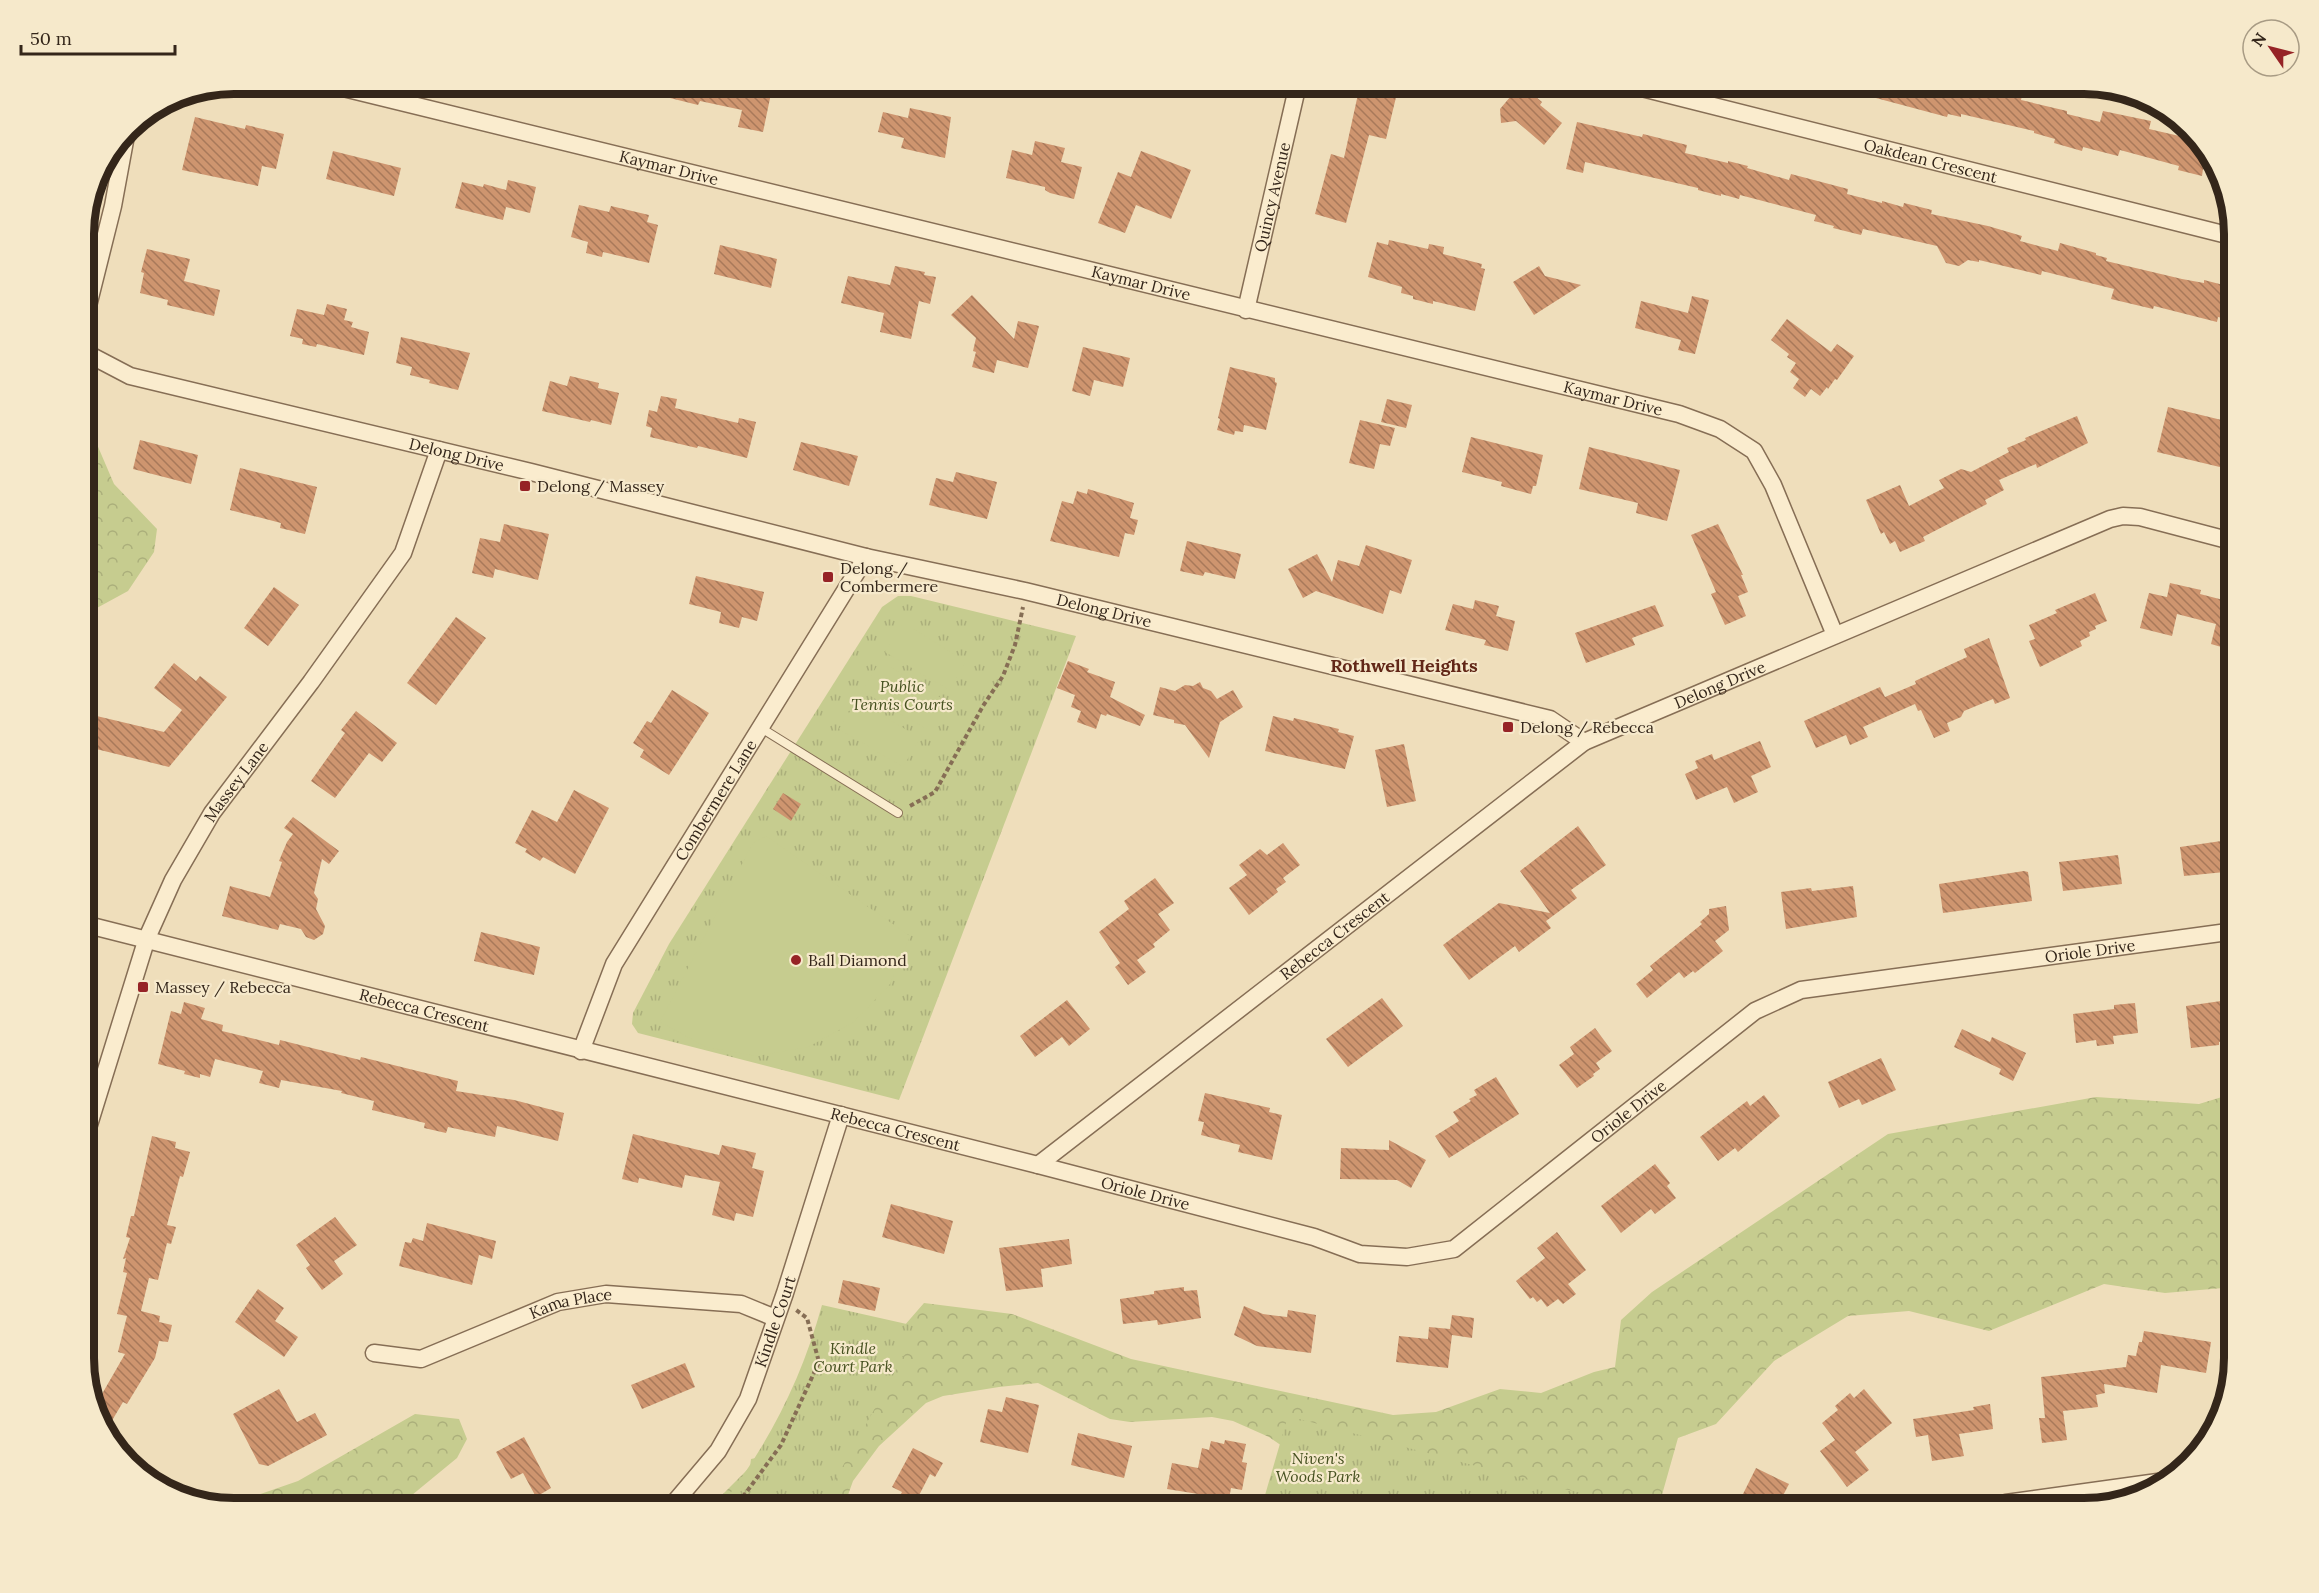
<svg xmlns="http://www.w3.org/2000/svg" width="2319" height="1593" viewBox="0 0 2319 1593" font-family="Lora,serif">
  <defs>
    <pattern id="forest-crowns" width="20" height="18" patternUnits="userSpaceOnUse" patternTransform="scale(1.5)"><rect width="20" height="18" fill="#c6cc8f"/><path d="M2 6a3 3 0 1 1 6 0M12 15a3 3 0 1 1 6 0" fill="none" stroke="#abaf7b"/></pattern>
    <pattern id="park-tufts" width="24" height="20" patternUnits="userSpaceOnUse" patternTransform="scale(1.5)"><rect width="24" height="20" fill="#c6cc8f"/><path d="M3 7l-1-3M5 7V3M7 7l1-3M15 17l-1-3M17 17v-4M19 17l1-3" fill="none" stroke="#abaf7b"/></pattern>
    <pattern id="building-back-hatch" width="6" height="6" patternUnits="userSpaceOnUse" patternTransform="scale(1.5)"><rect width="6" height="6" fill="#ce956f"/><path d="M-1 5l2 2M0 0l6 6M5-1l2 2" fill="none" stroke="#a8795a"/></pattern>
  </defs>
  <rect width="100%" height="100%" fill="#efdebb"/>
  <g fill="url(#forest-crowns)">
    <polygon points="84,414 114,484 157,529 154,552 128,591 84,615"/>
    <polygon points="2235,1093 2235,1279 2223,1288 2165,1293 2104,1284 1989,1331 1909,1311 1848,1316 1774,1361 1716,1424 1678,1438 1658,1509 1291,1509 1285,1448 1269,1437 1233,1421 1212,1417 1130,1422 1110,1419 1038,1383 999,1387 943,1396 926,1403 879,1446 853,1481 843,1509 708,1509 750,1467 751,1459 797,1449 924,1303 1012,1314 1131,1359 1393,1415 1436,1412 1500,1389 1541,1393 1594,1372 1615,1367 1621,1320 1652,1292 1888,1134 2096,1097 2199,1104"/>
    <polygon points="415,1414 459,1419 467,1439 457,1458 395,1509 235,1509 226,1506 298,1481"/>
  </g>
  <g fill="url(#park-tufts)">
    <polygon points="898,596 911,596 1076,636 899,1100 638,1033 632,1024 633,1013 669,944 882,607"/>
    <path d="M822,1305L920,1327L819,1509H718C767,1448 801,1381 822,1305Z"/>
    <polygon points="1288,1416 1551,1486 1604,1498 1600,1509 1261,1509"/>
  </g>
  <g fill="#c6cc8f">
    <polygon points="903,623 966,661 949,690 885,652"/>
    <polygon points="880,661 943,699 926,729 862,691"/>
    <polygon points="857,700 920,738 903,767 839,729"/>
    <polygon points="766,836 910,936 890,984 854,1022 808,1047 757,1056 706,1047 660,1022 753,843"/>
  </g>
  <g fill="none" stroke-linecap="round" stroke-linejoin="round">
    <polyline stroke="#678c83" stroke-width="6" points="1468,1503 1471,1509"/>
  </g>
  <g fill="url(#building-back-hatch)">
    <polygon points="639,84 732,84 747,87 748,84 773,84 763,132 738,127 742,110 700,101 698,105 638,90"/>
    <polygon points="1521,84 1538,95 1536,97 1542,102 1540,105 1562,123 1544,145 1516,121 1501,123 1500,109"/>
    <polygon points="1847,84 1887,84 1930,94 1932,84 2004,84 2013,86 2012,88 2023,91 2021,100 2067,111 2067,114 2100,122 2103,111 2151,121 2149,129 2188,138 2187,141 2201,145 2215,160 2218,173 2203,169 2202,176 2178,170 2179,166 2120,150 2118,156 2083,147 2082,151 2054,143 2055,139 2034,133 2034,131 1961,114 1961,117 1948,114 1947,117 1846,90"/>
    <polygon points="1360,85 1397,93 1386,139 1369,135 1346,223 1315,214 1331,154 1344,158"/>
    <polygon points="910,108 951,117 945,158 901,148 904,138 878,132 883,112 908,118"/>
    <polygon points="195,117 245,129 246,125 284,134 276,169 262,166 258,186 182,170"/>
    <polygon points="1577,122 1642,137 1643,134 1687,145 1685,153 1728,163 1728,161 1748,166 1747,168 1789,180 1791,174 1848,189 1847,194 1882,203 1882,201 1903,207 1904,203 1932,210 1931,214 1988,226 2022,236 2020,241 2058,251 2060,243 2096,253 2096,255 2107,258 2106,261 2182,279 2204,283 2204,280 2235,288 2235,321 2218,317 2217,322 2154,306 2153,309 2111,299 2114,289 2042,271 2041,275 1979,260 1979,262 1968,260 1959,266 1946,263 1937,246 1863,229 1861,235 1833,228 1834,226 1814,221 1816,215 1740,195 1739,199 1721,194 1721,196 1698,190 1698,188 1585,162 1583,173 1566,169"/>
    <polygon points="1035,141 1065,148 1061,162 1082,167 1074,199 1050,193 1045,190 1045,187 1006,178 1012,150 1032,155"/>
    <polygon points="333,151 401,168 394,196 326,179"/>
    <polygon points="1141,151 1191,170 1171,219 1136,205 1125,233 1098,223 1118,172 1131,177"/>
    <polygon points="508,180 536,187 530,213 506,207 503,220 455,208 462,182 483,187 484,184 506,190"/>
    <polygon points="579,205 609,212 611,206 649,215 647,222 658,225 649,263 603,252 602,257 586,253 588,242 571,237"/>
    <polygon points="1389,240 1428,249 1429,244 1444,247 1443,254 1482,264 1481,268 1485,269 1475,311 1433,301 1433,304 1413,299 1413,296 1401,293 1402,287 1368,277 1377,242 1388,245"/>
    <polygon points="720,245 777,259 771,288 714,274"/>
    <polygon points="147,249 190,259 184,281 220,290 214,316 167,305 168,300 140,293 144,273 141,272"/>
    <polygon points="895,266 925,272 924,275 936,277 930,304 919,301 911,339 880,332 884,313 841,303 848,276 890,285"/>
    <polygon points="1539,266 1545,276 1581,285 1534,315 1513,282"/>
    <polygon points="972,295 1014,339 1018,321 1039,326 1028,368 997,360 994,373 972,367 976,352 973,351 976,338 951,315"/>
    <polygon points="1692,296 1709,300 1695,354 1678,350 1681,340 1635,328 1641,301 1688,313"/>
    <polygon points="327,304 347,309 344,320 353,322 351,327 369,332 364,355 317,344 316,347 302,344 303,339 290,336 297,309 324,315"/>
    <polygon points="1787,319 1831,352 1837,344 1854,356 1837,380 1835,379 1828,389 1827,387 1820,396 1811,389 1805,397 1793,388 1799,379 1790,372 1796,363 1787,357 1789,354 1771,340"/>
    <polygon points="401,337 470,353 458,390 429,383 430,380 410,375 412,367 396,363"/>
    <polygon points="1083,347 1130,358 1123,387 1094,380 1090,396 1072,391"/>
    <polygon points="1230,367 1275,378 1275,382 1277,383 1266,430 1244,425 1243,432 1235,431 1234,435 1217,430 1220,419 1218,418"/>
    <polygon points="570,376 599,383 598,388 619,393 611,425 591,420 590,422 542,411 550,381 567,386"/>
    <polygon points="661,396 677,399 675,408 738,423 739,418 756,422 747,458 698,446 697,448 650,437 652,428 646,426 649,410 657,412"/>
    <polygon points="1387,399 1412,405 1406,428 1381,422"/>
    <polygon points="2168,407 2234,423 2224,468 2157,452"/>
    <polygon points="2077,416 2088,443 2037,468 2036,464 1999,480 2004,490 1985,500 1987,504 1923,537 1925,541 1900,552 1895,541 1890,544 1884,532 1881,534 1866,500 1900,485 1909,506 1944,488 1939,480 1961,469 1971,472 2009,452 2007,448 2026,440 2025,438"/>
    <polygon points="1360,420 1395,428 1390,446 1380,444 1374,469 1349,463"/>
    <polygon points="1471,437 1543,455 1536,486 1533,486 1531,494 1501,486 1502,482 1462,472"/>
    <polygon points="140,440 198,455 191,484 133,469"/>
    <polygon points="801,442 858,456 849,486 793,470"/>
    <polygon points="1589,447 1680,470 1667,521 1636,513 1638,503 1579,489"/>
    <polygon points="240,468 317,487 305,534 280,528 281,523 230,510"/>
    <polygon points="956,472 997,482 987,519 929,505 936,478 953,482"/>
    <polygon points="1088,489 1134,503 1130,518 1138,520 1134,535 1125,533 1119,557 1050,541 1062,501 1073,504 1077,491 1087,494"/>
    <polygon points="504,524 549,534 538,580 495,569 493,578 472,573 480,538 500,542"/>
    <polygon points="1718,524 1743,575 1741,575 1748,592 1738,596 1746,616 1725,625 1711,594 1716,592 1691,535"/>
    <polygon points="1187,541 1241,554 1235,579 1205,572 1203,576 1180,571"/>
    <polygon points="1366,545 1412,560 1401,594 1390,590 1383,614 1316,591 1303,598 1288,569 1317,554 1332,582 1338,560 1359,566"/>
    <polygon points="696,576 764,592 757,621 742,617 739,628 719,623 721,612 689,604"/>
    <polygon points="2170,583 2201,590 2200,594 2235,603 2235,651 2211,644 2216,624 2177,614 2172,636 2140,628 2149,593 2167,597"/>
    <polygon points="274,587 299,605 268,646 244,628"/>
    <polygon points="2095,593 2107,621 2095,626 2096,629 2089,632 2090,636 2080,641 2082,646 2040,667 2029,641 2035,639 2029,625 2057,613 2055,610"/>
    <polygon points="1475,600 1499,606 1496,616 1515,621 1508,651 1484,645 1486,640 1445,630 1453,604 1473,609"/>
    <polygon points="1655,605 1664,626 1632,638 1635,645 1586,663 1575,633"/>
    <polygon points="456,617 486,638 436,705 407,683"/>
    <polygon points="1989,638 2010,698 1995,704 1993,699 1964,711 1961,717 1947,723 1950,731 1934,738 1921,710 1918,711 1915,704 1863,727 1868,737 1850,745 1846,735 1816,748 1804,721 1880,687 1885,697 1916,684 1915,681 1967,657 1964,649"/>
    <polygon points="1068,661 1089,669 1087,672 1115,682 1110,697 1145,715 1140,726 1107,714 1106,716 1101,714 1096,729 1077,722 1081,711 1071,707 1075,695 1057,688"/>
    <polygon points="174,663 196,681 200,676 227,697 169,767 84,746 84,713 164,732 182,710 154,688"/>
    <polygon points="1200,682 1203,688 1211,691 1217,699 1233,690 1243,707 1220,722 1209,758 1185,725 1174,723 1174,720 1153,715 1160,687 1175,691 1185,685 1193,686"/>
    <polygon points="672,690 709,713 669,775 640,757 644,750 633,743 647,721 651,723"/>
    <polygon points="356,711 397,743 382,762 369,753 335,798 311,781 345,733 341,730"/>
    <polygon points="1273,716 1293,721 1294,718 1339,729 1338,732 1354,736 1345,769 1265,751"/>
    <polygon points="1760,741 1771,767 1751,776 1758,792 1734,803 1727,787 1696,800 1685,774 1698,768 1695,761 1712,754 1714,760"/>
    <polygon points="1404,744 1416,801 1387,807 1375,750"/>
    <polygon points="574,790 609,808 575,874 543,857 540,861 525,852 527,849 515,843 532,810 557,822"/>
    <polygon points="783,793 801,804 791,821 773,809"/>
    <polygon points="293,817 339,851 329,864 322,859 314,893 318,899 316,909 325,926 323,934 314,940 306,937 301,929 280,924 278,930 222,916 230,886 270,897 282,862 279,861 287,842 293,834 284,828"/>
    <polygon points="1578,826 1606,865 1571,890 1577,898 1546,921 1551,928 1519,952 1515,946 1469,980 1443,945 1499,903 1550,913 1520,871"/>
    <polygon points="2235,839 2235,871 2184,876 2180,847"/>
    <polygon points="1283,843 1300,865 1283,878 1286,882 1276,889 1278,892 1249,915 1229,888 1247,875 1239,865 1260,849 1267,855"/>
    <polygon points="2118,855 2122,884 2063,891 2059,862"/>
    <polygon points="2024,871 2028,872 2032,901 1943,913 1939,884"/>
    <polygon points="1155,878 1174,903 1158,914 1170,930 1153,944 1155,947 1137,960 1146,972 1128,985 1115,967 1120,963 1099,932 1129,909 1124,901"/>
    <polygon points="1853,886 1857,917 1786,929 1781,892 1811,888 1812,891"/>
    <polygon points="1726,906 1729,930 1715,941 1723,951 1695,973 1693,971 1684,978 1679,972 1647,998 1636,984 1653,970 1650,966 1702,924 1700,922 1709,914 1709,909"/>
    <polygon points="481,932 540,947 534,975 474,961"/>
    <polygon points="1382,998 1403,1026 1348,1067 1326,1039"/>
    <polygon points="2235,999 2235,1040 2219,1042 2219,1045 2191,1048 2186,1006"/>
    <polygon points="1067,1000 1090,1029 1069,1046 1062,1037 1035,1057 1020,1036"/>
    <polygon points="184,1002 205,1008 201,1019 223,1025 222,1031 279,1045 280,1040 360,1060 361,1057 458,1081 456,1091 514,1100 564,1113 558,1141 497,1126 495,1137 448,1127 446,1133 424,1128 425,1123 372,1110 374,1101 341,1093 342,1091 281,1080 279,1088 259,1083 263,1071 215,1059 210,1077 200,1074 200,1078 184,1074 185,1071 158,1064 171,1011 181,1014"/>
    <polygon points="2135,1003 2138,1033 2113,1036 2114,1044 2097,1046 2096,1040 2076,1043 2073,1014 2114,1009 2114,1005"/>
    <polygon points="1595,1028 1612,1051 1596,1063 1600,1069 1593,1074 1594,1076 1577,1088 1559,1065 1574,1054 1570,1047"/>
    <polygon points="1962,1029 1990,1042 1992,1037 2026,1053 2013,1081 1999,1074 2001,1069 1954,1047"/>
    <polygon points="1881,1058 1896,1090 1862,1105 1859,1099 1839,1108 1828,1082"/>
    <polygon points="1496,1077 1519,1114 1449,1158 1435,1136 1459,1121 1453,1112 1471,1101 1469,1099 1477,1095 1474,1090"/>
    <polygon points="1205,1093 1270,1108 1269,1112 1282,1115 1272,1160 1238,1152 1240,1145 1201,1135 1204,1122 1198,1121"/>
    <polygon points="1764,1095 1780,1116 1738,1152 1735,1148 1718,1161 1700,1137 1747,1101 1750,1106"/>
    <polygon points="633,1134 719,1155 722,1145 756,1153 752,1168 764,1171 753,1217 736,1213 734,1221 712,1215 720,1182 685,1175 682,1188 639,1178 638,1183 622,1179"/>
    <polygon points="152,1136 176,1142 175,1148 190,1152 183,1177 180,1176 167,1225 176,1227 171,1244 167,1243 158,1280 149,1278 141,1311 160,1316 159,1322 172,1325 168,1342 159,1341 155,1358 127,1404 123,1402 104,1434 90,1387 102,1394 125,1354 118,1352 127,1316 117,1314 127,1273 123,1272 126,1258 123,1259 130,1238 126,1237 131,1216 134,1216"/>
    <polygon points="1389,1140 1426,1160 1411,1188 1397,1180 1340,1179 1341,1148 1389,1150"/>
    <polygon points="1655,1164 1670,1183 1667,1186 1676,1198 1655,1214 1651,1209 1621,1233 1601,1206"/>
    <polygon points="891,1204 953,1221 944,1254 882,1237"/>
    <polygon points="335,1217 357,1245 334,1261 343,1274 322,1290 306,1268 310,1265 296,1245"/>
    <polygon points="427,1223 496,1241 492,1259 479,1255 472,1285 399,1266 405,1242 411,1243 413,1238 423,1241"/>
    <polygon points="1557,1232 1586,1270 1568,1284 1576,1294 1563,1304 1558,1299 1547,1307 1541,1299 1537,1302 1533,1297 1530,1299 1516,1281 1545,1258 1537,1248"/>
    <polygon points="1069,1239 1072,1264 1041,1269 1043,1287 1006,1291 999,1248"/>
    <polygon points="843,1280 880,1288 875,1311 838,1303"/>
    <polygon points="1184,1287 1184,1291 1197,1290 1201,1318 1158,1325 1157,1320 1123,1324 1120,1299 1154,1294 1154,1291"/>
    <polygon points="258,1289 284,1308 275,1321 298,1337 284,1357 235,1322"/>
    <polygon points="1244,1306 1263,1314 1287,1317 1288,1310 1316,1315 1311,1353 1257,1346 1234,1335"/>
    <polygon points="1452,1315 1474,1318 1472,1338 1452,1335 1448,1368 1396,1362 1399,1336 1428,1339 1429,1327 1450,1329"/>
    <polygon points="2144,1331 2211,1342 2206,1373 2161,1365 2157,1393 2104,1384 2105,1393 2096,1395 2098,1407 2063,1411 2067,1440 2042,1443 2039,1418 2045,1418 2041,1377 2126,1367 2128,1355 2136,1356 2139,1342 2142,1342"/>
    <polygon points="685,1363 695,1387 642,1409 631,1385"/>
    <polygon points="279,1389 297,1422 315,1413 327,1435 268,1466 259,1464 233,1414"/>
    <polygon points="1864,1389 1892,1423 1855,1452 1869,1470 1847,1487 1820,1451 1835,1440 1822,1423 1838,1410 1835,1406 1850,1393 1854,1398"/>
    <polygon points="1006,1397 1039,1405 1028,1453 980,1442 988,1409 1002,1412"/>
    <polygon points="1990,1404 1993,1429 1959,1434 1964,1456 1932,1461 1928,1435 1916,1437 1913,1419 1974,1410 1973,1407"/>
    <polygon points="1078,1433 1132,1446 1124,1478 1071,1465"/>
    <polygon points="524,1437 551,1488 536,1497 523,1473 511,1479 496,1452"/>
    <polygon points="1225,1440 1246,1444 1242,1462 1247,1463 1242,1490 1231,1488 1229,1499 1167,1489 1172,1463 1198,1468 1202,1448 1209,1450 1211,1441 1224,1444"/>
    <polygon points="913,1448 943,1463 935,1477 930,1474 912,1509 893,1509 902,1492 892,1487"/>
    <polygon points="1756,1468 1789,1484 1776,1509 1757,1509 1740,1500"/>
  </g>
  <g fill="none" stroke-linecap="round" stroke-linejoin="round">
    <g stroke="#866e55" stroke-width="10">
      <polyline id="service" points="761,728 898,813"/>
    </g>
    <g stroke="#866e55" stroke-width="19">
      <g id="minor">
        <path id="s1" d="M327,84L1679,414L1720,429L1754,451L1773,485L1835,635"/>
        <path id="s2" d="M1626,84L2235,237"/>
        <path id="s3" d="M127,130L113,206L86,314L88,354L130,376L531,472L866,557L1025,591L1550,719L1584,742"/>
        <path id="s4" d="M1246,310L1298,84"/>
        <path id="s5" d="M84,924L1038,1165L1314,1237L1360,1254L1407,1257L1454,1249L1755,1011L1801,990L2235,931"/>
        <path id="s6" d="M581,1051L614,964L866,557"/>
        <path id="s7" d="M84,1141L147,938L173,880L212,813L311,682L403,553L439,450"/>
        <path id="s8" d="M1038,1165L1584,742L2110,519L2123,516L2140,517L2235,542"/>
        <path id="s9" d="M374,1353L421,1359L558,1302L606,1294L741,1304L775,1318"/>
        <path id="s10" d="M669,1509L718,1451L748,1399L785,1293L841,1115"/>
        <polyline points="1991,1509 2006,1503 2165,1481"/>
      </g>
    </g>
    <g stroke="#866e55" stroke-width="4" stroke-dasharray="4.5 3" stroke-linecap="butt">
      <polyline points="910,806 935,792 983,706 1003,676 1015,645 1023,607"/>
      <polyline points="734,1509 781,1445 819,1362 807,1318 796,1310"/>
    </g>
    <use href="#service" stroke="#faecce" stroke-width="8"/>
    <use href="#minor" stroke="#faecce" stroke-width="16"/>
  </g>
  <g fill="#962326" stroke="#f6e9cb" stroke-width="2">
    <rect x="519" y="480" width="12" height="12" rx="3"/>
    <rect x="822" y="571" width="12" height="12" rx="3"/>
    <rect x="1502" y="721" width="12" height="12" rx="3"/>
    <circle cx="796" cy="960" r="6"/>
    <rect x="137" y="981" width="12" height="12" rx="3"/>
  </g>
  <g text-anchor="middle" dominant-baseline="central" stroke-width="4.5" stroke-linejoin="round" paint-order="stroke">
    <g font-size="16" fill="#34261a" stroke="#f6e9cb">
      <text stroke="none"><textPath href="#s2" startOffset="314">Oakdean Crescent</textPath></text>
      <text stroke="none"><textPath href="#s1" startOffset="352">Kaymar Drive</textPath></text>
      <text stroke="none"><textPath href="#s4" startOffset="116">Quincy Avenue</textPath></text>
      <text stroke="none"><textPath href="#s1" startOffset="838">Kaymar Drive</textPath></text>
      <text stroke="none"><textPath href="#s1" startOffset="1324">Kaymar Drive</textPath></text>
      <text stroke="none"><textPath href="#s3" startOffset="612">Delong Drive</textPath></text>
      <text stroke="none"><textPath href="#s3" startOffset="1278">Delong Drive</textPath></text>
      <text stroke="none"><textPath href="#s8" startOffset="838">Delong Drive</textPath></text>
      <text stroke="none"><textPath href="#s7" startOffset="393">Massey Lane</textPath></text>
      <text stroke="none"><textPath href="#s6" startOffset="286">Combermere Lane</textPath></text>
      <text stroke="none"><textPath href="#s8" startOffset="375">Rebecca Crescent</textPath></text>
      <text stroke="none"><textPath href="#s5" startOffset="2139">Oriole Drive</textPath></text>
      <text stroke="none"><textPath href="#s5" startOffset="351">Rebecca Crescent</textPath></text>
      <text stroke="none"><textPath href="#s5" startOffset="1635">Oriole Drive</textPath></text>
      <text stroke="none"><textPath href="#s5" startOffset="837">Rebecca Crescent</textPath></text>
      <text stroke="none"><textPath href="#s5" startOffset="1095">Oriole Drive</textPath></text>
      <text stroke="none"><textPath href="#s9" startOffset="208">Kama Place</textPath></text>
      <text stroke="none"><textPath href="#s10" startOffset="218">Kindle Court</textPath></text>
    </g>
    <g font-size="16" fill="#34261a" stroke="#f6e9cb" text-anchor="start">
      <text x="537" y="486">Delong / Massey</text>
      <text x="840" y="568">Delong /<tspan x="840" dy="18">Combermere</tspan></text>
      <text x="1520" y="727">Delong / Rebecca</text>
      <text x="808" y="960">Ball Diamond</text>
      <text x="155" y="987">Massey / Rebecca</text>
    </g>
    <g font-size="16" font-style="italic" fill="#465120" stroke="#f6e9cb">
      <text x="902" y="686">Public<tspan x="902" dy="18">Tennis Courts</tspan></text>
      <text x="853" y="1348">Kindle<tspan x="853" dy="18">Court Park</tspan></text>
      <text x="1318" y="1458">Niven's<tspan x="1318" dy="18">Woods Park</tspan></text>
    </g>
    <g font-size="18" font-weight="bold" fill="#622718" stroke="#f6e9cb">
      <text x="1404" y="665">Rothwell Heights</text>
    </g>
  </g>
  <path d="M0 0H2319V1593H0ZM234 94H2084A140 140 0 0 1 2224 234V1358A140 140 0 0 1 2084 1498H234A140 140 0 0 1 94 1358V234A140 140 0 0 1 234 94Z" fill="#f6e9cb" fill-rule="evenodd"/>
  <path fill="none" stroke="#34261a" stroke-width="8" d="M234 94H2084A140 140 0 0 1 2224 234V1358A140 140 0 0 1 2084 1498H234A140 140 0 0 1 94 1358V234A140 140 0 0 1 234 94Z"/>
  <g transform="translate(2271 48) rotate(305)"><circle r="28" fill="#f6e9cb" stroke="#a89b84" stroke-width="1.5"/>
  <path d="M0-4.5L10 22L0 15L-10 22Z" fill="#962326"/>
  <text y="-9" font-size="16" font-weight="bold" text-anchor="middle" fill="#34261a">N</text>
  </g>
  <path d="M21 45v9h154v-9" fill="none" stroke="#34261a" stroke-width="3"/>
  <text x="30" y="45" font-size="18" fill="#34261a" stroke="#f6e9cb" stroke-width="4.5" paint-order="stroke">50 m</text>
</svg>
